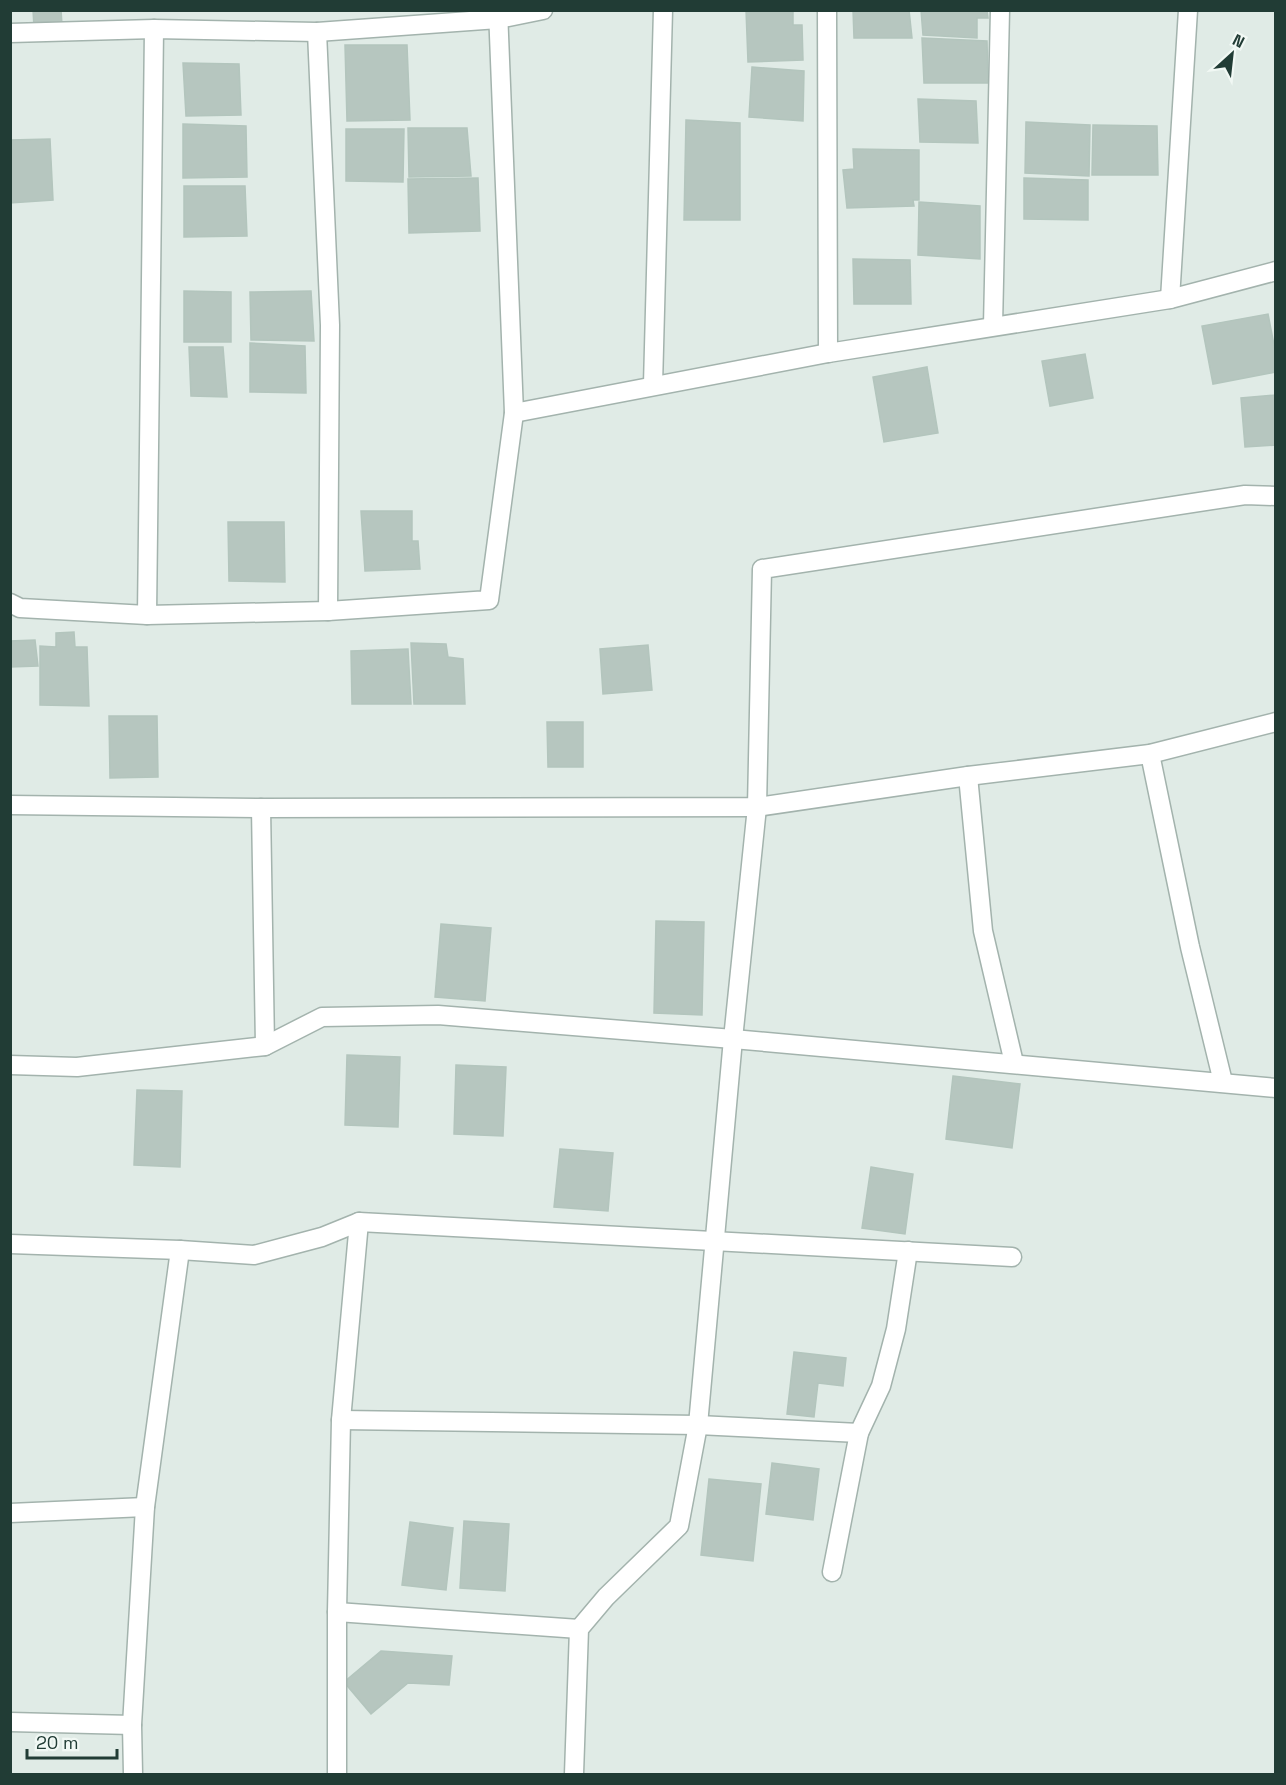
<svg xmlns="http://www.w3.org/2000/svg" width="1286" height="1785" viewBox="0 0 1286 1785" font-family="'Space Grotesk',sans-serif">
  <rect width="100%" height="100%" fill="#e0ebe6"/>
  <g fill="#b6c6bf" stroke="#b3c5bd" stroke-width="1.5">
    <polygon points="33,10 61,10 62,25 34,27"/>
    <polygon points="746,10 793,10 793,25 802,25 803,60 748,62"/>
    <polygon points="853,10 909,10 912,38 854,38"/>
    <polygon points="921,10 987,10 988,18 977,18 977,38 923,35"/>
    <polygon points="922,38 987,41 988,83 924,83"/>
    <polygon points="345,45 407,45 410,120 347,121"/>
    <polygon points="183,63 239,64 241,115 186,116"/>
    <polygon points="752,67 804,71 803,121 749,117"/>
    <polygon points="918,99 976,101 978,143 920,142"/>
    <polygon points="686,120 740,123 740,220 684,220"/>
    <polygon points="1026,122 1090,125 1089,176 1025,173"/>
    <polygon points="183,124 246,126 247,177 183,178"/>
    <polygon points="1093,125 1157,126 1158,175 1092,175"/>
    <polygon points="408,128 467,128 471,176 409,177"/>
    <polygon points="346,129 404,129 403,182 346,181"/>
    <polygon points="50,139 53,200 10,203 10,140"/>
    <polygon points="853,149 919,150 919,200 913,200 914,206 847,208 843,170 854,169"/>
    <polygon points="478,178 480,231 409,233 408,179"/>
    <polygon points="1024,178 1088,180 1088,220 1024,219"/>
    <polygon points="184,186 245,186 247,236 184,237"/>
    <polygon points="919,202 980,206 980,259 918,255"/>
    <polygon points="853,259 910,260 911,304 854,304"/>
    <polygon points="184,291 231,292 231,342 184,342"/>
    <polygon points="311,291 314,341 251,340 250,292"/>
    <polygon points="1268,314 1276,355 1276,372 1213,384 1202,326"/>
    <polygon points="250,343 305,346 306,393 250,392"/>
    <polygon points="189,347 223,347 227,397 191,396"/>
    <polygon points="1085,354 1093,398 1050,406 1042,361"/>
    <polygon points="927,367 938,433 884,442 873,377"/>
    <polygon points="1276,395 1276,445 1245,447 1241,398"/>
    <polygon points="361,511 412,511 412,541 418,541 420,569 365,571"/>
    <polygon points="228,522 284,522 285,582 229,581"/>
    <polygon points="74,632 75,647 87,647 89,706 40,705 40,646 56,647 56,633"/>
    <polygon points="35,640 38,666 10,667 10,641"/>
    <polygon points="411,643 446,644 448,657 463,659 465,704 414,704"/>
    <polygon points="648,645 652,690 603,694 600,649"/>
    <polygon points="408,649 411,704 352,704 351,651"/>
    <polygon points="109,716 157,716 158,777 110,778"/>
    <polygon points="547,722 583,722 583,767 548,767"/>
    <polygon points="656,921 704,922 702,1015 654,1013"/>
    <polygon points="441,924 491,928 485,1001 435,997"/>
    <polygon points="347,1055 400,1057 398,1127 345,1125"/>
    <polygon points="456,1065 506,1067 503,1136 454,1134"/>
    <polygon points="953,1076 1020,1084 1012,1148 946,1139"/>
    <polygon points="137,1090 182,1091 180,1167 134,1165"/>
    <polygon points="560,1149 613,1153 608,1211 554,1207"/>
    <polygon points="871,1167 913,1174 905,1234 862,1228"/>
    <polygon points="794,1352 846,1358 843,1386 818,1383 814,1417 787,1414"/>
    <polygon points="772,1463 819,1469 813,1520 766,1514"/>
    <polygon points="709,1479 761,1484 753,1561 701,1555"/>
    <polygon points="464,1521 509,1524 505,1591 460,1588"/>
    <polygon points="410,1522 453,1528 446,1590 402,1585"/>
    <polygon points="381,1651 452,1656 449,1685 408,1683 371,1714 344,1682"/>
  </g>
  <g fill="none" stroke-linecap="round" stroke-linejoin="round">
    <g stroke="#a3b3ad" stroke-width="21">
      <g id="minor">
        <polyline points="827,10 828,353"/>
        <polyline points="317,32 330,325 328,611"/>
        <polyline points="10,33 154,29 317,32 498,19 543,10"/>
        <polyline points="1170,299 1188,10"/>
        <polyline points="993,326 1000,10"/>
        <polyline points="653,385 663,10"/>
        <polyline points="514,413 828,353 1170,299 1276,271"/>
        <polyline points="10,603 20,608 147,615 328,611 489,600 514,413 498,10"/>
        <polyline points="147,615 154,29"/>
        <polyline points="1150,754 1190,947 1223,1082"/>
        <polyline points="968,776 983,931 1014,1063"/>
        <polyline points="10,805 261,808 757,807 968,776 1150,754 1276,722"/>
        <polyline points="261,808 265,1046"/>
        <polyline points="10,1065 77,1067 265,1046 322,1017 438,1015 733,1039 1276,1088"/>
        <polyline points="10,1244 180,1250 254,1255 322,1237 359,1222 1012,1257"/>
        <polyline points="341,1420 698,1425 859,1433 881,1386 896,1329 908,1251"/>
        <polyline points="10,1513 145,1507"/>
        <polyline points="832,1572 859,1433"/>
        <polyline points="337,1612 579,1629"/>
        <polyline points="10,1722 132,1725"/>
        <polyline points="133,1774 132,1725 145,1507 180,1250"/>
        <polyline points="337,1774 337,1612 341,1420 359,1222"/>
        <polyline points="574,1774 579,1629 606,1597 679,1526 698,1425 733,1039 757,807 762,569 1245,495 1276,496"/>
      </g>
    </g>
    <use href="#minor" stroke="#fff" stroke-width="18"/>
  </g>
  <rect width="1286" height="1785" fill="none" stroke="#213c35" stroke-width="24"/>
  <g transform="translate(1232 54) rotate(27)" stroke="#f1f8f4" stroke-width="4.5" paint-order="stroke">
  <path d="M0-4.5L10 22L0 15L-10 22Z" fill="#213c35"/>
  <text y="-9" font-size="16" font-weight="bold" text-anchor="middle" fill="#213c35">N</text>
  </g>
  <path d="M27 1749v9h90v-9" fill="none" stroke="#213c35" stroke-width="3"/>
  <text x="36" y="1749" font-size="18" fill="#213c35" stroke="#f1f8f4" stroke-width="4.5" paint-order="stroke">20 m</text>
</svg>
